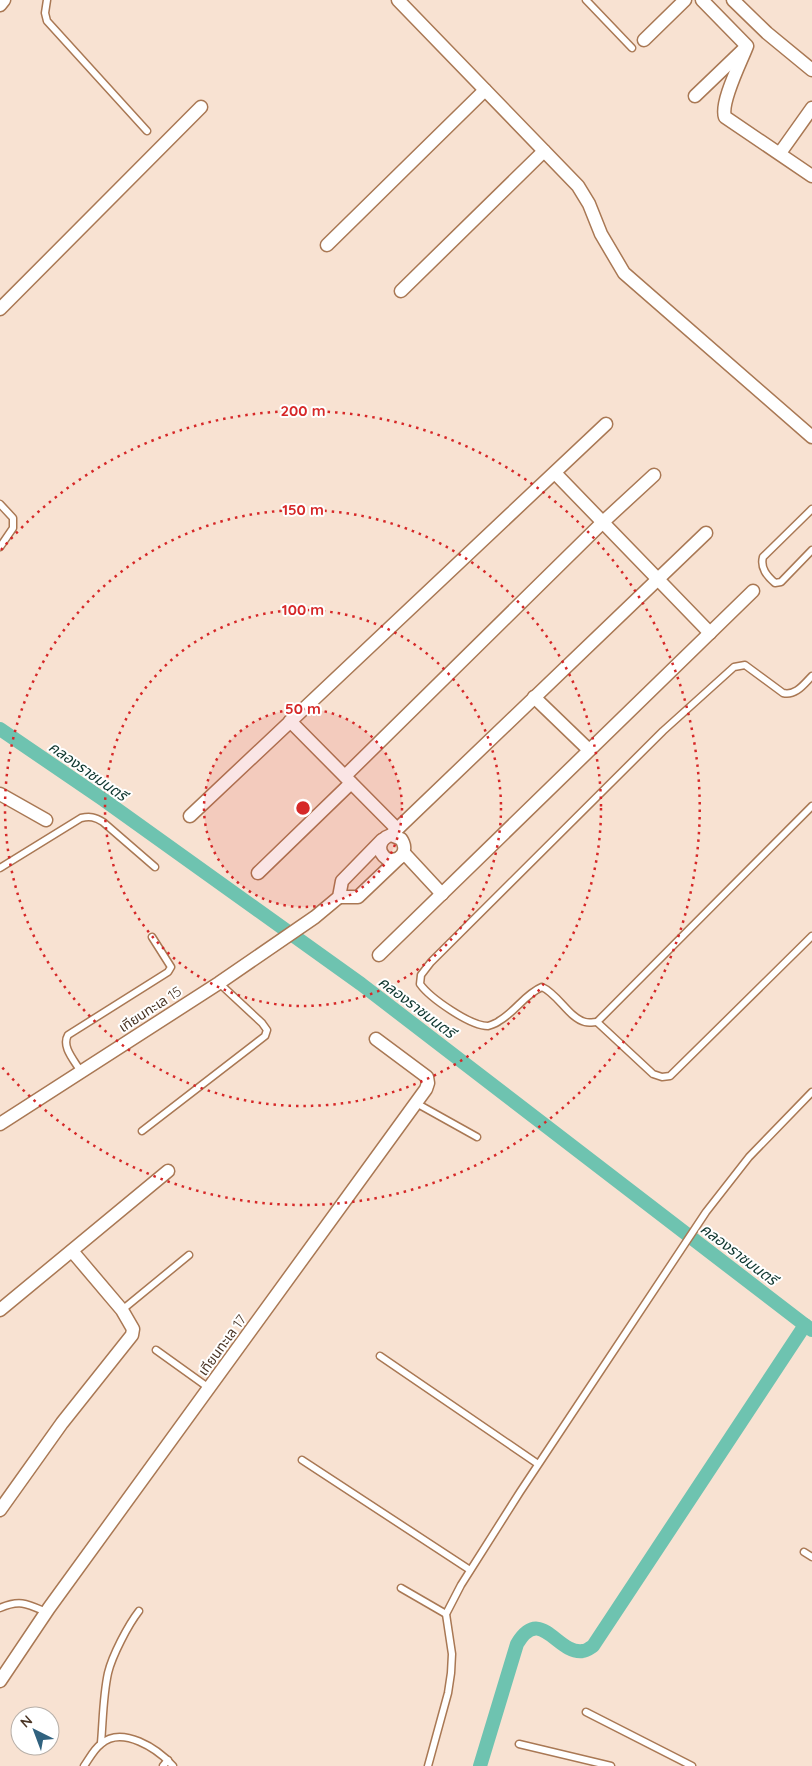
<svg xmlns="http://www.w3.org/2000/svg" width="812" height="1766" viewBox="0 0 812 1766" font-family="Quicksand,'Noto Sans Thai',sans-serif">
  <rect width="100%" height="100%" fill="#f8e2d2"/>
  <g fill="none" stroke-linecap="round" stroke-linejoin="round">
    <g stroke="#6ec3b0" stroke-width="14">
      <polyline points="0,729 104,800 361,984 805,1325"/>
      <path d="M480,1766L517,1644C541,1604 557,1655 583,1651C586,1651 590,1648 593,1646L805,1325L812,1330"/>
    </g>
    <g stroke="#a97854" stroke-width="9">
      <g id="service">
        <polyline points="47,0 45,13 47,21 147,131"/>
        <polyline points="586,0 632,48"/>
        <polyline points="0,504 13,518 13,528 0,547"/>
        <path d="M812,509L763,557C760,568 767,576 775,583L781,582L812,550"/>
        <polyline points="812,806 597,1022 653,1074 662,1077 670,1076 812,936"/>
        <path d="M0,868L81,818C90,816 95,817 103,822L155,867"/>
        <path d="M597,1022C594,1022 589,1023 585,1022C569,1018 558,994 542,987C525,994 515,1012 499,1021C497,1023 491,1025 488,1026C470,1026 430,998 420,984L421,975L431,962L663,731L734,667L745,665L783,693C796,696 804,684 812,676"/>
        <path d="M81,1072C75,1061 61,1047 68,1035L168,972L171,967L152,937"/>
        <polyline points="416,1103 477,1137"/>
        <polyline points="142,1131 265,1036 267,1030 262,1023 219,983"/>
        <polyline points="122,1310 189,1255"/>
        <polyline points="156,1350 209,1388"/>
        <polyline points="380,1356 538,1464"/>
        <polyline points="302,1460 470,1570"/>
        <polyline points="804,1552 812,1557"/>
        <polyline points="401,1588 446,1614"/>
        <path d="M0,1608C20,1599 28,1604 46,1612"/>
        <polyline points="586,1712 692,1766"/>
        <path d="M101,1743C103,1720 103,1696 108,1673C112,1656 128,1625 139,1611"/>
        <polyline points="519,1744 611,1766"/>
        <path d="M84,1766C89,1759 94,1749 101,1744C122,1725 158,1749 173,1766"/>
        <polyline points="163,1766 168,1760"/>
        <polyline points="428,1766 448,1693 451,1673 452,1654 446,1614 461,1585 520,1492 706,1212 749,1157 812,1092"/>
      </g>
    </g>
    <g stroke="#a97854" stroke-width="15">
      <g id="minor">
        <polyline points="398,0 578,186 589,204 601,234 624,273 812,437"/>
        <path d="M702,0L747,46C741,62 720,102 725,117L812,176"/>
        <polyline points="733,0 767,33 812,70"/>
        <polyline points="0,5 4,0"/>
        <polyline points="644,40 685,0"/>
        <polyline points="695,96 744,49"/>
        <polyline points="780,153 812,108"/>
        <polyline points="327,245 485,90"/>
        <polyline points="401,291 544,151"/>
        <polyline points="0,309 201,107"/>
        <polyline points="555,473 710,633"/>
        <polyline points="534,697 589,750"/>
        <polyline points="290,721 397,829"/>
        <polyline points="345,776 603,522 654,475"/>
        <polyline points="0,794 46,820"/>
        <polyline points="190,816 606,424"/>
        <path d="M391,835L401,839C409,850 401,863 387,859C376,851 379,839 391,835L706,533"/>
        <polyline points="404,853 442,894"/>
        <polyline points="258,873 351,783"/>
        <polyline points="339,897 358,897 399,858"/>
        <polyline points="379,955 753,591"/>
        <polyline points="0,1124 219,983 315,917 339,897 342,881 382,840"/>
        <polyline points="0,1310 168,1171"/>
        <polyline points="0,1510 62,1423 132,1335 133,1329 122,1310 72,1251"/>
        <polyline points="0,1681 49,1608 426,1089 428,1083 427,1077 376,1039"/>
      </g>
    </g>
    <use href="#service" stroke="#fff" stroke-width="6"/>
    <use href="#minor" stroke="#fff" stroke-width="12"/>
  </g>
  <circle cx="303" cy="808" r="99" fill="#d62828" fill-opacity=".12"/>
  <g fill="none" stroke="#d62828" stroke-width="2.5" stroke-dasharray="2.5 5">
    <circle cx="303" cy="808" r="99"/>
    <circle cx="303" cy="808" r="198"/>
    <circle cx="303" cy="808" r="298"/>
    <path d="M1 550A397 397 0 1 1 1 1066"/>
  </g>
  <g text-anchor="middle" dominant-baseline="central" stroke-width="4" stroke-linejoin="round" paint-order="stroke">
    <g font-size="14" fill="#4b3626" stroke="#fff">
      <text transform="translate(150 1009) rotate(-33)">เทียนทะเล 15</text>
      <text transform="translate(222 1345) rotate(-54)">เทียนทะเล 17</text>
    </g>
    <g font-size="15" font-style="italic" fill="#0e362f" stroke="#fff">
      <text transform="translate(88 771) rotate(35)">คลองราชมนตรี</text>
      <text transform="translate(417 1007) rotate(37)">คลองราชมนตรี</text>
      <text transform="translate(739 1254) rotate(37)">คลองราชมนตรี</text>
    </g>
  </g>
  <circle cx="303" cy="808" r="8" fill="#d62828" stroke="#fff" stroke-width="2.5"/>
  <g font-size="15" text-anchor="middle" font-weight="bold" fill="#d62828" stroke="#fff" stroke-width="4" stroke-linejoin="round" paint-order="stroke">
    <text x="303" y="416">200 m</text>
    <text x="303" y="515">150 m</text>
    <text x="303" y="615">100 m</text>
    <text x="303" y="714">50 m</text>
  </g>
  <g transform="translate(35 1731) rotate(318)"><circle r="24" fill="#ffffff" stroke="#b7afa8"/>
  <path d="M0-4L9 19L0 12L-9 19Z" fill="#30627f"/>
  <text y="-8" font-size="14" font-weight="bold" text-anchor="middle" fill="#4b3626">N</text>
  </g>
</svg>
